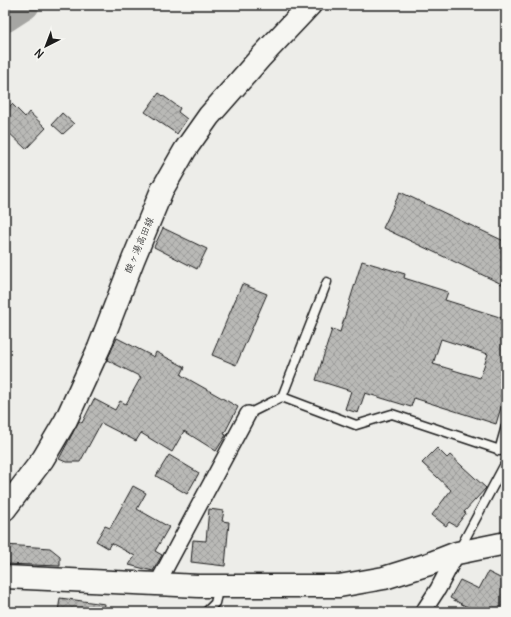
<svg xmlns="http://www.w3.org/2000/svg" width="511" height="617" viewBox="0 0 511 617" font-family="Delius,'Klee One',sans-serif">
  <defs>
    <pattern id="building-cross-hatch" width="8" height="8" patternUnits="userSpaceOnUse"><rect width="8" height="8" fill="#b9b9b6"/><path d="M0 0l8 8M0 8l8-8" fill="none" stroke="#9e9e9c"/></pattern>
  </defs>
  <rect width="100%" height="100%" fill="#edede9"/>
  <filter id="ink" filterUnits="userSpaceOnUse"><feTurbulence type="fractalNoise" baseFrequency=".025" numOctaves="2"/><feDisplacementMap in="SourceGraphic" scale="8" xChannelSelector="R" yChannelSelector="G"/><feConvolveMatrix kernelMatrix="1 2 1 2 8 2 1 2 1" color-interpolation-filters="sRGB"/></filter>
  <g filter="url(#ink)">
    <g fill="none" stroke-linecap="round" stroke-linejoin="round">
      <polyline stroke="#a6a6a3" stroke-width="29" points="5,18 25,5"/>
    </g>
    <g fill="url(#building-cross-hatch)" stroke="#1c1c1c" fill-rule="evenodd">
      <polygon points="159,93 180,108 178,112 187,119 177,134 145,112"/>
      <polygon points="12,104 25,117 29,112 46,128 26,149 5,129 5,111"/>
      <polygon points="62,113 74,124 63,134 52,124"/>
      <polygon points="400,192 506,242 506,286 383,228"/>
      <polygon points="163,228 207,249 197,269 154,247"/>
      <path d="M362,261L405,274L404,278L448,292L445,300L506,319V391L496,424L414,398L411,407L365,393L358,413L345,409L351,391L316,380L332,329L340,332ZM441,339L488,354L480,378L433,364Z"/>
      <polygon points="242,284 267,294 236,365 212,355"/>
      <polygon points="117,338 154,357 156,352 185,367 181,375 238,407 224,434 226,435 216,451 184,431 172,452 141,433 136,441 101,423 80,462 66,462 59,459 79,421 82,423 94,399 115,410 120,401 126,404 141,377 107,360"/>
      <polygon points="437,448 447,458 450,455 486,488 464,512 466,513 456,526 449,522 446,526 432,515 451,490 422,463"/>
      <polygon points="169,455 199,473 187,494 156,476"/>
      <polygon points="133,486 146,493 137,509 169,527 155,551 162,555 153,571 129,565 135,556 111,543 108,548 96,541 105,526 110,528"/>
      <polygon points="209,509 224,511 222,521 229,522 225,566 191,562 193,540 206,541"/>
      <polygon points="5,545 50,548 60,556 60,566 5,564"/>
      <polygon points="488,572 506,581 506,612 477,612 450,598 460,580 479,589"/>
      <polygon points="60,598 105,604 104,612 58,612"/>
    </g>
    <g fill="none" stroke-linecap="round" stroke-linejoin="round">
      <g stroke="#1c1c1c" stroke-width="11">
        <g id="lane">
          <polyline points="327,282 282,397 356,425 392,414 506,452"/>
          <polyline points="248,414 282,397"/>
          <polyline points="499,451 506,426"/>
          <polyline points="459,550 506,462"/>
          <polyline points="206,612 215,603 219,587"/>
        </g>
      </g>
      <g stroke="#1c1c1c" stroke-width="18">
        <g id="street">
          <polyline points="157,584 248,414"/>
          <polyline points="423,612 438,589 457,553"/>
        </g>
      </g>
      <g stroke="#1c1c1c" stroke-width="25">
        <g id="secondary">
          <polyline points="5,509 43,459 66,420 99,348 133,260 162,190 185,150 209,116 260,58 310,5"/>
          <polyline points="5,577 199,586 339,586 384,578 429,564 457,553 506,543"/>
        </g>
      </g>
      <use href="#lane" stroke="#f6f6f2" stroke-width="8"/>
      <use href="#street" stroke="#f6f6f2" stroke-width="15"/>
      <use href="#secondary" stroke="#f6f6f2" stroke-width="22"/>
    </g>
  </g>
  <g text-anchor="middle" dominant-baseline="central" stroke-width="3.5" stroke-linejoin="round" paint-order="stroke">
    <g font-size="10" fill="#1c1c1c" stroke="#f6f6f2">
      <text transform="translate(139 245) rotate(-67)">酸ヶ湯高田線</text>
    </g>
  </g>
  <rect width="511" height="617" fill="none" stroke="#f6f6f2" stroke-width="20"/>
  <rect x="10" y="10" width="491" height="597" fill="none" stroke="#1c1c1c" stroke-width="1.5" filter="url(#ink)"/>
  <g transform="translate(46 46) rotate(222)" stroke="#f6f6f2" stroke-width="3" paint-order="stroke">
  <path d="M0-3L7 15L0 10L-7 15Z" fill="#1c1c1c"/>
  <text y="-6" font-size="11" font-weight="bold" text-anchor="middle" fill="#1c1c1c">N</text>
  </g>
</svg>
